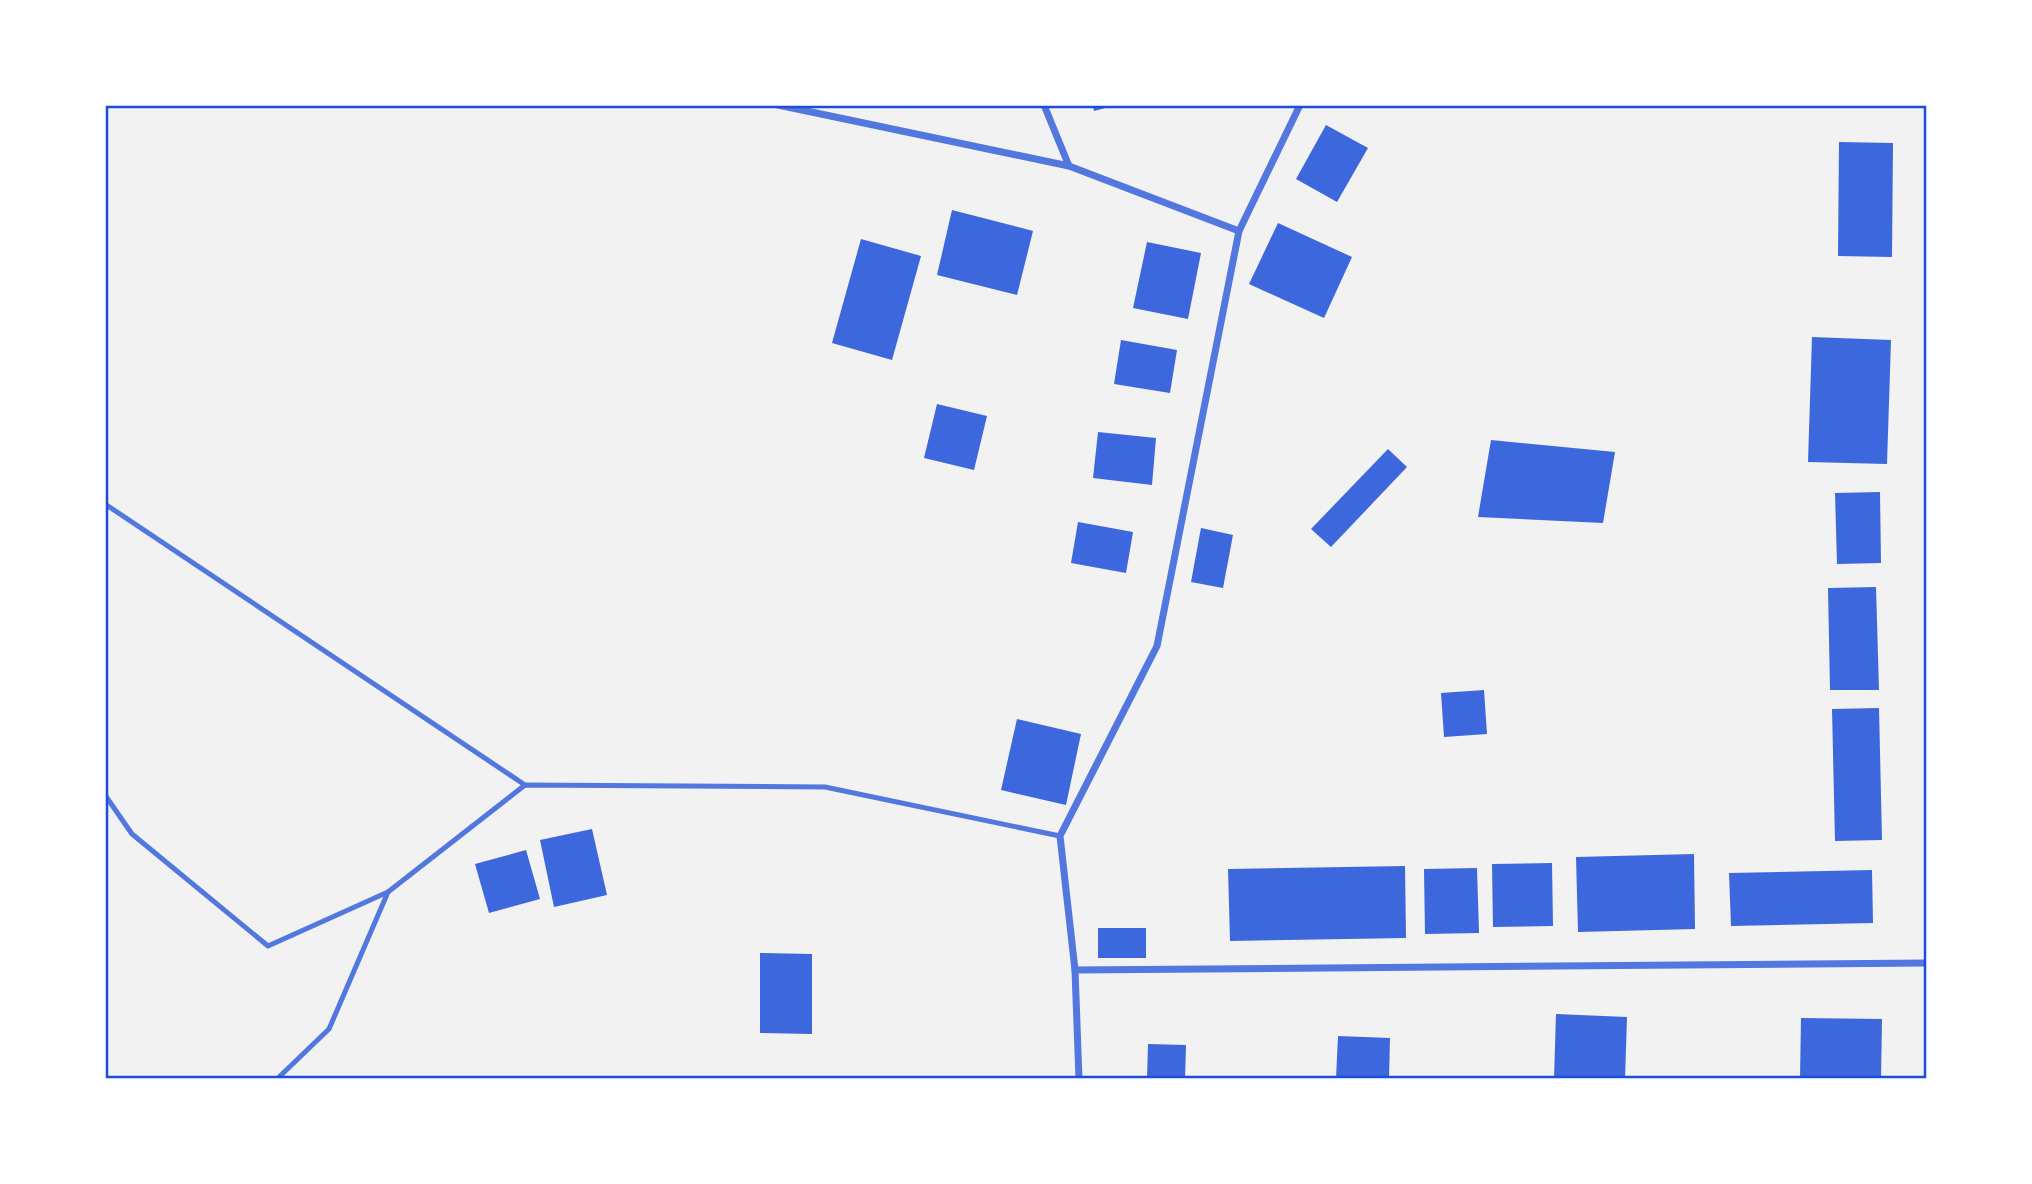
<svg xmlns="http://www.w3.org/2000/svg" width="2032" height="1184" viewBox="0 0 2032 1184" font-family="Rubik,sans-serif">
  <rect width="100%" height="100%" fill="#f2f2f2"/>
  <g fill="#3d67dc">
    <polygon points="1093,105 1113,105 1113,106 1094,111"/>
    <polygon points="1326,125 1368,148 1337,202 1296,179"/>
    <polygon points="1839,142 1893,143 1892,257 1838,256"/>
    <polygon points="952,210 1033,231 1017,295 937,275"/>
    <polygon points="1278,223 1352,257 1324,318 1249,284"/>
    <polygon points="861,239 921,256 892,360 832,343"/>
    <polygon points="1147,242 1201,253 1188,319 1133,308"/>
    <polygon points="1812,337 1891,340 1887,464 1808,462"/>
    <polygon points="1121,340 1177,350 1170,393 1114,384"/>
    <polygon points="937,404 987,416 974,470 924,458"/>
    <polygon points="1098,432 1156,438 1152,485 1093,478"/>
    <polygon points="1491,440 1615,452 1603,523 1478,517"/>
    <polygon points="1388,449 1407,467 1331,547 1311,529"/>
    <polygon points="1880,492 1881,563 1837,564 1835,493"/>
    <polygon points="1078,522 1133,532 1126,573 1071,563"/>
    <polygon points="1201,528 1233,535 1223,588 1191,582"/>
    <polygon points="1876,587 1879,690 1830,690 1828,588"/>
    <polygon points="1484,690 1487,734 1444,737 1441,693"/>
    <polygon points="1879,708 1882,840 1835,841 1832,709"/>
    <polygon points="1017,719 1081,734 1066,805 1001,790"/>
    <polygon points="592,829 607,895 554,907 540,840"/>
    <polygon points="526,850 540,899 489,913 475,864"/>
    <polygon points="1694,854 1695,929 1578,932 1576,857"/>
    <polygon points="1552,863 1553,926 1493,927 1492,864"/>
    <polygon points="1405,866 1406,938 1230,941 1228,869"/>
    <polygon points="1477,868 1479,933 1425,934 1424,869"/>
    <polygon points="1872,870 1873,923 1731,926 1729,873"/>
    <rect x="1098" y="928" width="48" height="30"/>
    <polygon points="760,953 812,954 812,1034 760,1033"/>
    <polygon points="1556,1014 1627,1017 1625,1079 1554,1079"/>
    <polygon points="1801,1018 1882,1019 1881,1079 1800,1079"/>
    <polygon points="1338,1036 1390,1038 1389,1079 1336,1079"/>
    <polygon points="1148,1044 1186,1045 1185,1079 1147,1079"/>
  </g>
  <g fill="none" stroke-linecap="round" stroke-linejoin="round">
    <g stroke="#5277de" stroke-width="5">
      <polyline points="105,504 525,785"/>
      <polyline points="105,795 132,834 268,946 388,892"/>
      <polyline points="277,1079 329,1029 388,892 525,785 825,787 1060,836"/>
    </g>
    <g stroke="#5277de" stroke-width="7">
      <polyline points="778,105 1069,166"/>
      <polyline points="1044,105 1069,166 1239,231"/>
      <polyline points="1075,970 1927,963"/>
      <polyline points="1079,1079 1075,970 1060,836 1157,646 1239,231 1300,105"/>
    </g>
  </g>
  <rect width="2032" height="1184" fill="none" stroke="#ffffff" stroke-width="214"/>
  <rect x="107" y="107" width="1818" height="970" fill="none" stroke="#1d4ed8" stroke-width="2.5"/>
</svg>
